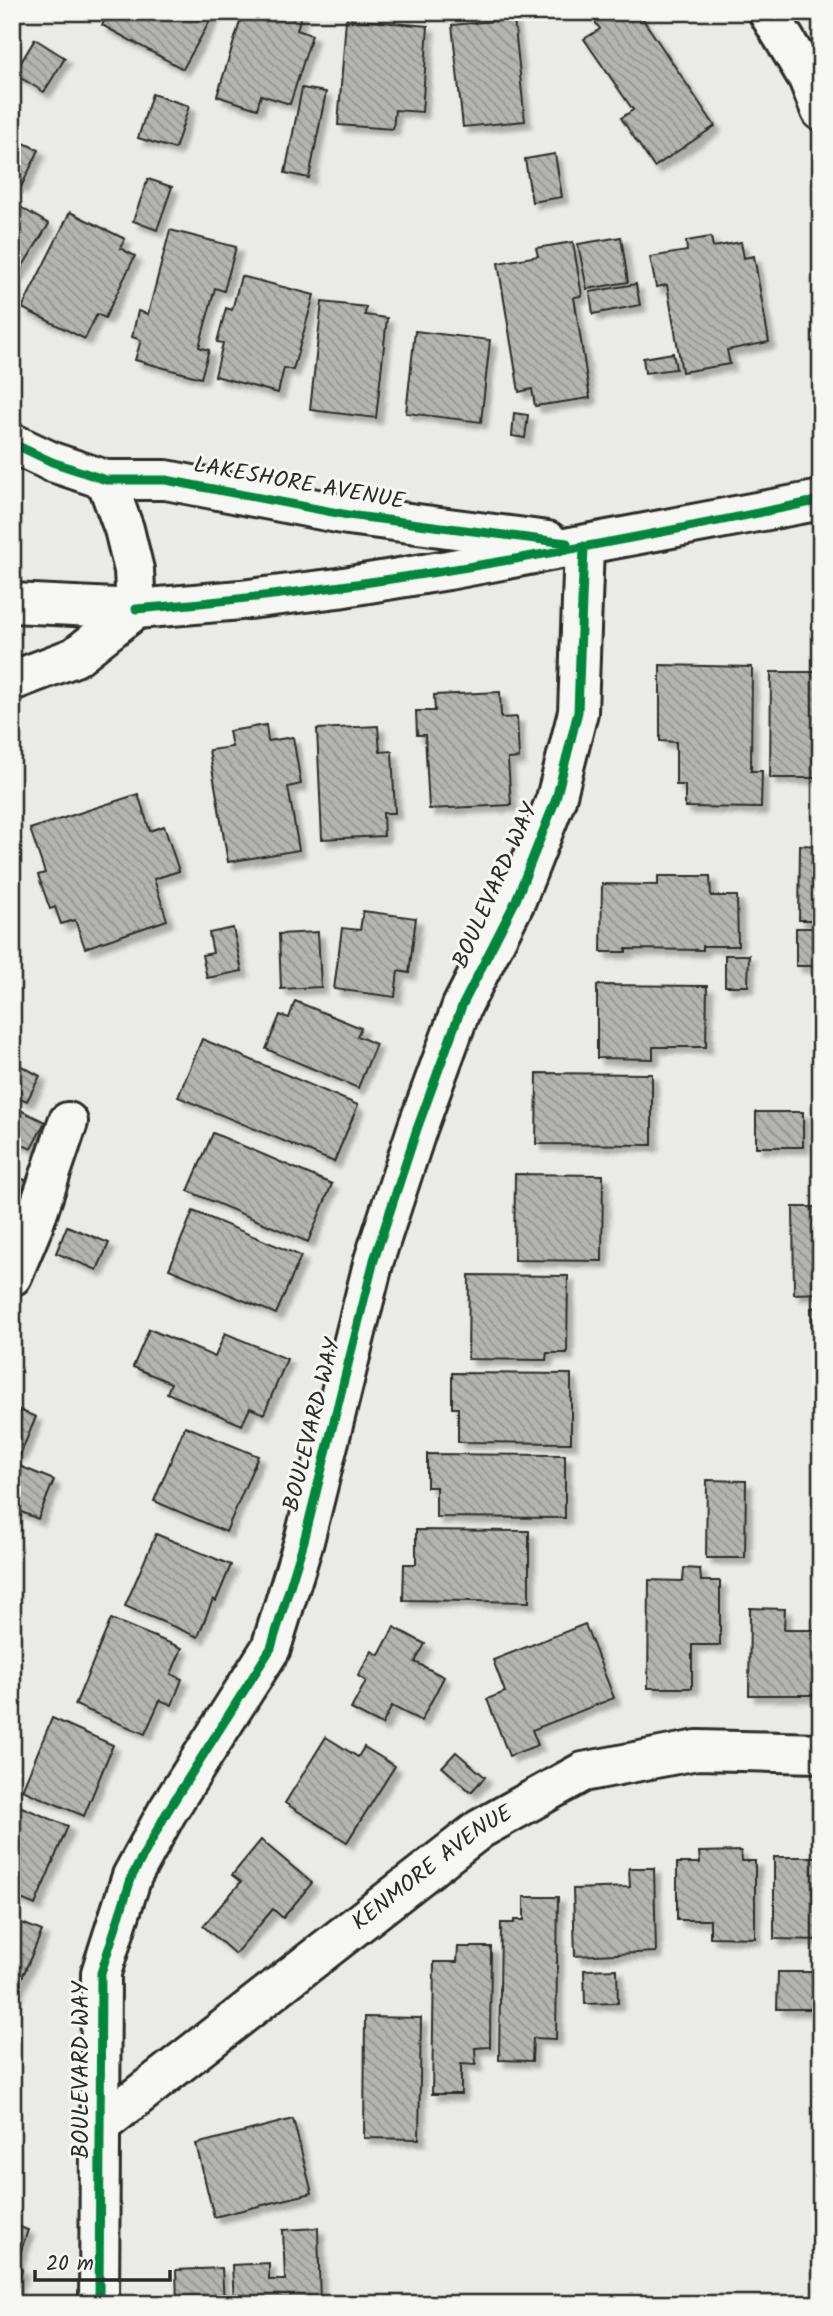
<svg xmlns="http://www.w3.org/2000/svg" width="833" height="2316" viewBox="0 0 833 2316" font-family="Kalam,sans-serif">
  <defs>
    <pattern id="building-back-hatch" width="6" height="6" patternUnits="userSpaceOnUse" patternTransform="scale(1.75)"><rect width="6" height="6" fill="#b4b4b1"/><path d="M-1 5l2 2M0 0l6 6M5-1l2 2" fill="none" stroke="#939390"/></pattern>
    <filter id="shadow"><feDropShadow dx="6" dy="6" stdDeviation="2" flood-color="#0004"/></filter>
  </defs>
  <rect width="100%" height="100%" fill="#eaeae6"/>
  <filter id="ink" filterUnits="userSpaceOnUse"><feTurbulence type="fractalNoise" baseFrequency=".0143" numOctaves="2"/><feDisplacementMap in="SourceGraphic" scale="14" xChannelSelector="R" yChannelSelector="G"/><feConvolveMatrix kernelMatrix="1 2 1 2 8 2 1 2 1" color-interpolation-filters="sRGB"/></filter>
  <g filter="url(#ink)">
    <g fill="url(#building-back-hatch)" stroke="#2b2b2b" stroke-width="2" filter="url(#shadow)">
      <polygon points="109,12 215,12 183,69 102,25"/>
      <polygon points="243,12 302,12 297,30 312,35 290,104 261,95 257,109 217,96"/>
      <polygon points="588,12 638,12 715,126 654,167 621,118 633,110 584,39 600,29"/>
      <polygon points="346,19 428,26 422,112 395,110 393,129 338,125"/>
      <polygon points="514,19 525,121 463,127 452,25"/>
      <polygon points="35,39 65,58 44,92 14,74"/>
      <polygon points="302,88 326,92 309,178 285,173"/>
      <polygon points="152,94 189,106 175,149 138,138"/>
      <polygon points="15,139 39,150 21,187 12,183 12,145"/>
      <polygon points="555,154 562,197 532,202 525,159"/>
      <polygon points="148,179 172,187 157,230 133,221"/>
      <polygon points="12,202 49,224 17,275 12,273"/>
      <polygon points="70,212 125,239 120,248 135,256 105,318 97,314 85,339 22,308"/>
      <polygon points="170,230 236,247 224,291 215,288 199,347 209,350 201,378 135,360 141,340 132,337 138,311 148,314"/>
      <polygon points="621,237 628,282 587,289 578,244"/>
      <polygon points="711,237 713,247 741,242 744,258 754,256 769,342 727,350 730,364 682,372 667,285 656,287 650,257 687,251 686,241"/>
      <polygon points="573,242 582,296 574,297 590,398 535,406 532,389 519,392 498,263 538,256 536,248"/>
      <polygon points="241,276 314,295 293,370 284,368 278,393 215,376 223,343 217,342 226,308 232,310"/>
      <polygon points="636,284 640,305 593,314 590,292"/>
      <polygon points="322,302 366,307 365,315 387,318 376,418 310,410"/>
      <polygon points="415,331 490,340 481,422 406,413"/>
      <polygon points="673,353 676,369 645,373 643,358"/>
      <polygon points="514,413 528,415 525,438 512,436"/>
      <polygon points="660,665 752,667 751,771 762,771 761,808 685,807 685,785 676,785 676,742 660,741"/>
      <polygon points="771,672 821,672 821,778 770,778"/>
      <polygon points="500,692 501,718 517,717 519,758 508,759 511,805 429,809 425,735 417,735 416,711 435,711 434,695"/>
      <polygon points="266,725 268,741 293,737 301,784 288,787 299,850 228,862 209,750 232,747 229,731"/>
      <polygon points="378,726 380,752 392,751 395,813 383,813 384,836 322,839 317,729"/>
      <polygon points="138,794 150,831 164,826 179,871 154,879 167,920 85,948 75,920 61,924 55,907 50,909 38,875 45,873 30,829"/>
      <polygon points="800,845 821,846 821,920 799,920"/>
      <polygon points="658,876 710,876 711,896 737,896 738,946 703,946 703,950 626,949 626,952 601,952 602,884 658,885"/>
      <polygon points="363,911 416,918 409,973 398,971 395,997 334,989 342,928 360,930"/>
      <polygon points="233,928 242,971 207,978 202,955 213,953 209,933"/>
      <rect x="796" y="928" width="25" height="38"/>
      <polygon points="318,932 321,987 281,989 279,934"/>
      <polygon points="725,955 749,955 748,986 725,986"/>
      <polygon points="597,985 707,986 706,1047 653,1047 653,1059 597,1058"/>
      <polygon points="295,1001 361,1028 357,1036 376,1044 358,1088 266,1049 280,1015 289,1018"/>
      <polygon points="202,1039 358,1105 334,1162 178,1097"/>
      <rect x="815" y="1050" width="6" height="42"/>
      <polygon points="12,1061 40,1076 27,1101 12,1094"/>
      <polygon points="537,1073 652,1074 652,1145 536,1144"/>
      <polygon points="12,1106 45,1122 31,1149 17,1142 12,1152"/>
      <rect x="756" y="1112" width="47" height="35"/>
      <polygon points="213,1133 332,1184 308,1242 188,1191"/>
      <polygon points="515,1174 603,1175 602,1261 514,1260"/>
      <polygon points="12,1175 28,1181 15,1215 12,1214"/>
      <polygon points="793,1207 821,1207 821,1293 794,1294"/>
      <polygon points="193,1211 301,1256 276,1314 169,1269"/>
      <polygon points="67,1226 109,1243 97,1270 56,1253"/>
      <polygon points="469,1275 568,1276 567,1353 547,1353 546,1360 468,1359"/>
      <polygon points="821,1307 821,1333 812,1333 811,1308"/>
      <polygon points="149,1329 215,1357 225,1333 287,1359 264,1414 250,1408 242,1425 167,1393 171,1383 133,1367"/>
      <polygon points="452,1373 571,1374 571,1443 458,1442 458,1408 452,1408"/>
      <polygon points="12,1407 36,1417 20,1455 12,1452"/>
      <polygon points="185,1426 258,1456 226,1532 154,1501"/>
      <polygon points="427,1454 565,1455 565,1518 436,1517 436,1487 427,1487"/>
      <polygon points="12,1463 54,1480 38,1519 12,1508"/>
      <polygon points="707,1480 746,1481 745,1558 706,1558"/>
      <polygon points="416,1530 529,1531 529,1602 403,1600 404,1564 416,1564"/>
      <polygon points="156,1534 231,1565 216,1601 213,1599 198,1637 125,1606"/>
      <polygon points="684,1568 700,1569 701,1581 720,1581 720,1645 692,1645 692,1688 648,1688 649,1580 683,1581"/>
      <polygon points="750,1608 785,1609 784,1630 821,1630 821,1695 749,1695"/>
      <polygon points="111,1619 182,1648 171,1674 182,1679 172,1705 160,1700 145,1734 75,1705"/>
      <polygon points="585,1624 614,1698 532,1730 538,1745 509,1756 487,1699 505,1692 493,1660"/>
      <polygon points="394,1627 425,1644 415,1662 444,1677 421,1721 392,1706 382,1725 351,1709 366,1681 358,1676 372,1651 379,1655"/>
      <polygon points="52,1718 113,1745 84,1816 22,1790"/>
      <polygon points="326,1737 358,1757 364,1747 395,1766 347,1842 285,1803"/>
      <polygon points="456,1752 485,1777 471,1792 442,1767"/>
      <polygon points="12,1803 68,1826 35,1905 12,1895"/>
      <polygon points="261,1840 312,1883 283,1918 273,1909 235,1954 203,1926 241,1882 232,1875"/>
      <polygon points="741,1851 742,1861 755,1861 755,1938 710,1937 710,1920 677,1920 677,1863 700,1863 699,1852"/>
      <polygon points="774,1857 821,1857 821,1940 774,1939"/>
      <polygon points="629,1868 654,1868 656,1952 575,1956 573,1889 630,1887"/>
      <polygon points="524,1897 558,1897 556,2039 533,2038 532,2061 499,2060 501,1923 514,1923 514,1920 524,1920"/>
      <polygon points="12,1919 42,1931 12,2001"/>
      <polygon points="458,1947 491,1947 490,2047 475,2048 476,2065 461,2064 461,2094 432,2094 434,1962 457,1962"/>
      <polygon points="617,1969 618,2003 585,2004 584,1970"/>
      <polygon points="778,1972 821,1972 821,2009 777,2009"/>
      <polygon points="365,2017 421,2018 419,2139 364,2138"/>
      <polygon points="293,2119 312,2193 214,2217 196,2144"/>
      <polygon points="12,2224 28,2230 16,2265 22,2270 13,2296"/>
      <polygon points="318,2228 320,2304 234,2304 232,2265 269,2263 269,2280 285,2280 283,2230"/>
      <polygon points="222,2268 224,2304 177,2304 176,2270"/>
    </g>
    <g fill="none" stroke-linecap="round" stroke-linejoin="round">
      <g stroke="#2b2b2b" stroke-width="44">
        <g id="minor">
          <polyline points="768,12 808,78 821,111"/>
          <polyline points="12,443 52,462 106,480 166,480 348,515 548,541"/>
          <polyline points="106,480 124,529 134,570 136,609"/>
          <polyline points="12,603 136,609 241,600 338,588 448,570 821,500"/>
          <polyline points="12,681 75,657 136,609"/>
          <polyline points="12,1276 33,1226 68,1122"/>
          <path id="s1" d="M102,2124L480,1829L583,1772L697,1750L821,1753"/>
          <polyline points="99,2304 101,1973 132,1876 167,1812 271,1648 304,1541 374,1260 417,1129 462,1006 516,900 556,799 578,712 584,546"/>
        </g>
      </g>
      <use href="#minor" stroke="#f6f6f2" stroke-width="38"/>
      <g stroke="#f6f6f2" stroke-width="13">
        <g id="cycleway">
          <polyline points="12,443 52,462 106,480 166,480 348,515 567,543"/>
          <path d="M136,609C366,590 594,547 821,500"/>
          <polyline points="99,2304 101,1973 132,1876 167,1812 271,1648 304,1541 374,1260 417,1129 462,1006 516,900 556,799 578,712 584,546"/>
        </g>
      </g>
      <use href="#cycleway" stroke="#00873e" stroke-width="9"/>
    </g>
  </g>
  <g text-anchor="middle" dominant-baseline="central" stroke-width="6" stroke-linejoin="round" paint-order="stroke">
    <g font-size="23" fill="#2b2b2b" stroke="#f6f6f2">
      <text transform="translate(299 484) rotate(10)">LAKESHORE AVENUE</text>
      <text transform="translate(496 886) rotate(-66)">BOULEVARD WAY</text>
      <text transform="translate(313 1425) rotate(-76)">BOULEVARD WAY</text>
      <text stroke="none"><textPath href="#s1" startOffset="418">KENMORE AVENUE</textPath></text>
      <text transform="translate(82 2070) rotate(-90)">BOULEVARD WAY</text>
    </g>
  </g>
  <rect width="833" height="2316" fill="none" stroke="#f6f6f2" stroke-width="42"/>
  <rect x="21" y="21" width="791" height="2274" fill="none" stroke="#2b2b2b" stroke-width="2.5" filter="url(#ink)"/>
  <path d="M35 2270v10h135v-10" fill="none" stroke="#2b2b2b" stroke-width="3.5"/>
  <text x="46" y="2270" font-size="21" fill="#2b2b2b" stroke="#f6f6f2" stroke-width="5" paint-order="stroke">20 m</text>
</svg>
